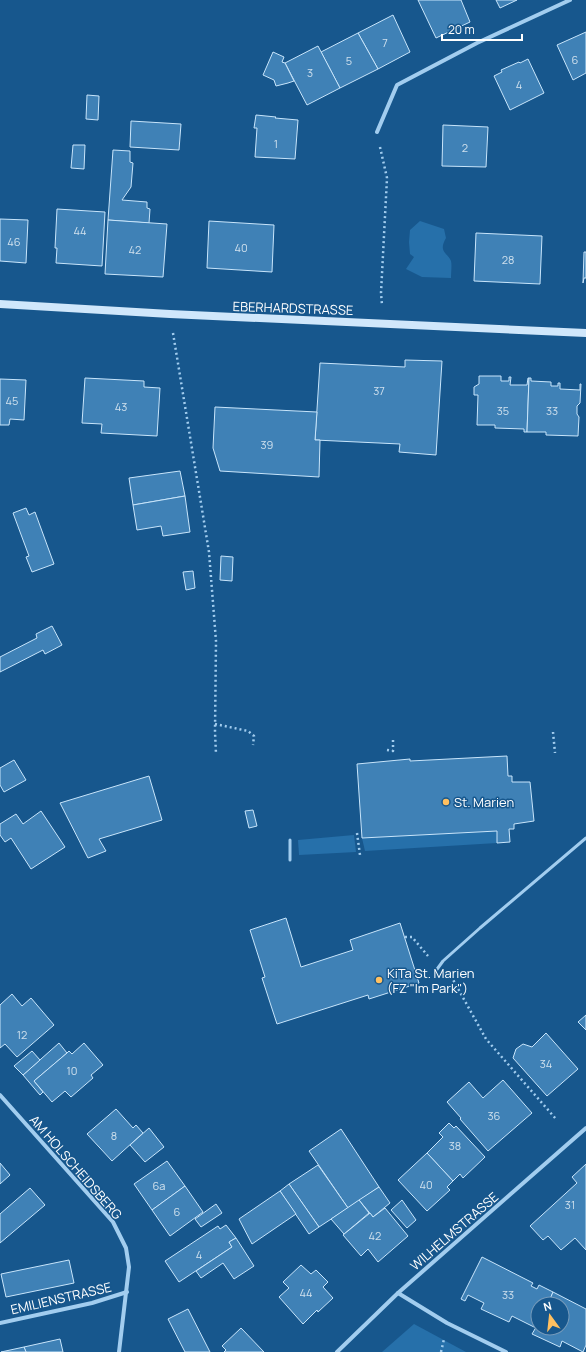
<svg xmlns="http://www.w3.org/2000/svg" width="586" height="1352" viewBox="0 0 586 1352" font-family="Manrope,sans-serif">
  <rect width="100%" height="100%" fill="#17578d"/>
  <g fill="#2670aa">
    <path d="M420,221L444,229L446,238C438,252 447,252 451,261C452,265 451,273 451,278L422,277L406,269L414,257L410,254L409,242L410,230Z"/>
    <polygon points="497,831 497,843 365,851 362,838"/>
    <polygon points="354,835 356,852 299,855 298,840"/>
    <polygon points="414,1324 466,1352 382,1352"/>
  </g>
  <g fill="#3f81b6" stroke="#c8e5fb">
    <polygon points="418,0 461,0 470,22 436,38"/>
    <polygon points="496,0 517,0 500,8"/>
    <polygon points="393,15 410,52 378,69 358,33"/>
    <polygon points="586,32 586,73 573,80 557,45"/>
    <polygon points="358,33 378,69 340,88 321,52"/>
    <polygon points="318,46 340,88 307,105 285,63"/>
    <polygon points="273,52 284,57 282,62 285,63 294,81 288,83 276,86 274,80 263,75"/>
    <polygon points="528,59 544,93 510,110 494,76 502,72 501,70 519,62 520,63"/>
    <polygon points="87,95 99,96 98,120 86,119"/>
    <polygon points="256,115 276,117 275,118 298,120 295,159 255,157 257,128 254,128"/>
    <polygon points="131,121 181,124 179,150 130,147"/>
    <polygon points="443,125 488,127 486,167 442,166"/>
    <polygon points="73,145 85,145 84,169 71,168"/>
    <polygon points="113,150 130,151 130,162 133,163 131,187 122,200 147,202 147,208 150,209 149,223 108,220"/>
    <polygon points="57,209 105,212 102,266 56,263 57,248 55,248"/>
    <polygon points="0,219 28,220 26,263 0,261"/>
    <polygon points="108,220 167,224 163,277 105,274"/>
    <polygon points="209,221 274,225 272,272 207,268"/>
    <polygon points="476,233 542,236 540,284 474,281"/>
    <polygon points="584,252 586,252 586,278 584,278 583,283"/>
    <polygon points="405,360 442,361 436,455 399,452 400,444 315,440 320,363 405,367"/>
    <polygon points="479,376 501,376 501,381 509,381 509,377 511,377 510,385 527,385 528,378 529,378 527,432 524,432 524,429 495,428 495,425 477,425 478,395 474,395 474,387 479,384"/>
    <polygon points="85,378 144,381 144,387 160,388 157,436 101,433 102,424 82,423"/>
    <polygon points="529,378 531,378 531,381 551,382 551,386 558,386 558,383 560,383 560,389 580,390 580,384 581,384 580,403 577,406 577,414 579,417 578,436 546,435 546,432 527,432"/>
    <polygon points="0,379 26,380 24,420 10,419 9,425 0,425"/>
    <polygon points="215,407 317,412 315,440 320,440 319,477 220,471 213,448"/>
    <polygon points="180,471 185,496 133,505 129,478"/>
    <polygon points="185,496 190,532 163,536 161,526 137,530 133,505"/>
    <polygon points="26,508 29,515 35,512 54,564 32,572 26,557 29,556 13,513"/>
    <polygon points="221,556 233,557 232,581 220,580"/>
    <polygon points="193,571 195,588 186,590 183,572"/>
    <polygon points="52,626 62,645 45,654 43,650 0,672 0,657 37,638 36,634"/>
    <polygon points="507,756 508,776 512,776 512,782 530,782 534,821 514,824 514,829 509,829 510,842 497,843 497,831 362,838 357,764 410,759 410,761"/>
    <polygon points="14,760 26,780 4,792 0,785 0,768"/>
    <polygon points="149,776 162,820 99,839 106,851 88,858 60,803"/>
    <polygon points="253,810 257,826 249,828 245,811"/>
    <polygon points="41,811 65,847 31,869 11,838 5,842 0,835 0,824 16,814 23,824"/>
    <polygon points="286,918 301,967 353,950 350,940 400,923 419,983 369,999 368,995 277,1024 262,978 265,977 250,930"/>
    <polygon points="12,994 22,1006 31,998 54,1025 17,1057 5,1044 0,1048 0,1005"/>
    <polygon points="586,1015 586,1030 578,1022"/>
    <polygon points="546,1033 578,1069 547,1096 513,1058 516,1049 523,1044 532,1047"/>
    <polygon points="59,1043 67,1053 34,1081 43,1092 40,1095 23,1075"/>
    <polygon points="84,1043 103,1065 91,1075 93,1078 71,1097 65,1091 52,1102 34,1081 67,1053 69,1051 72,1054"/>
    <polygon points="32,1051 40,1060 23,1075 14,1066"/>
    <polygon points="503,1080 532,1113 488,1151 460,1119 461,1118 447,1102 469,1082 483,1098"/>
    <polygon points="116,1109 133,1128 136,1125 143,1133 112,1161 87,1134"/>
    <polygon points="449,1123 454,1128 456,1126 485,1157 463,1178 460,1174 453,1181 427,1153 443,1137 439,1133"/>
    <polygon points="149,1128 164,1147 145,1162 130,1145"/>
    <polygon points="341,1129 379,1187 348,1208 309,1151"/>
    <polygon points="427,1153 453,1181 447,1187 450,1190 427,1211 398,1180"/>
    <polygon points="167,1161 185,1186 152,1210 134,1184"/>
    <polygon points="0,1163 10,1175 0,1184"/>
    <polygon points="586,1164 586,1250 575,1238 561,1250 548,1236 543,1240 530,1226 577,1183 572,1177"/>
    <polygon points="318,1165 348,1208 319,1227 289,1184"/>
    <polygon points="289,1184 319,1227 309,1234 280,1191"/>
    <polygon points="185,1186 203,1212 170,1236 152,1210"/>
    <polygon points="379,1187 390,1203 373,1217 359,1200"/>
    <polygon points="30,1188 45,1205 0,1243 0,1214"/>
    <polygon points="280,1191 296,1214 252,1244 239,1219"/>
    <polygon points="359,1200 369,1213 344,1234 331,1219"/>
    <polygon points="402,1200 416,1220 407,1228 391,1210"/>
    <polygon points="216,1204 222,1213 201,1227 195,1219"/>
    <polygon points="385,1208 408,1236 378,1262 368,1249 361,1256 343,1235 370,1213 373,1217"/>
    <polygon points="226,1225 236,1238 229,1242 232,1247 179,1282 165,1261 218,1226 220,1229"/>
    <polygon points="236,1238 254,1266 234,1279 223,1263 201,1278 196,1271 232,1247 229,1242"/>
    <polygon points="482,1257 533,1283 531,1286 537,1289 539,1285 553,1292 548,1304 538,1304 538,1324 536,1328 512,1316 509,1322 481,1309 484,1303 468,1295 465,1301 461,1299"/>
    <polygon points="69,1260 74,1283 6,1297 1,1274"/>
    <polygon points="301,1265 311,1274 316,1270 328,1282 323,1287 333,1298 318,1312 317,1310 303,1324 279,1297 289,1288 283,1282"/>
    <polygon points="553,1292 586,1309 586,1345 583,1352 562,1341 560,1347 532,1334 538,1324 538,1328 562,1328 562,1304 548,1304"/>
    <polygon points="188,1309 210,1352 185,1352 168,1319"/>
    <polygon points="241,1328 264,1352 224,1352 226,1350 222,1346"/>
    <polygon points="60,1339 63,1352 26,1352 24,1347"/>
    <polygon points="24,1347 26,1352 1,1352"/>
  </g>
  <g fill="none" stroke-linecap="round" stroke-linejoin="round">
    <g stroke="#a2cdef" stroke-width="2.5" stroke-dasharray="2 3" stroke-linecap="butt">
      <polyline points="380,147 387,178 381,293 382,305"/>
      <polyline points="173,333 209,552 216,641 215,732 216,754"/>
      <polyline points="215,724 248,731 254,736 253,745"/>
      <polyline points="553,732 555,753"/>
      <polyline points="387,750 393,751 393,740"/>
      <polyline points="357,833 360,855"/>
      <polyline points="405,937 412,937 428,956"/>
      <polyline points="451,976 486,1039 556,1119"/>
      <polyline points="441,1352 444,1339"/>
    </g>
    <g stroke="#a2cdef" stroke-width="3">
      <polyline points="290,840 290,860"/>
      <polyline points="435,972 443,961 480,928 586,838"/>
    </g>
    <g stroke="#a2cdef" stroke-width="4">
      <polyline points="377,132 397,85 477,43 570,0"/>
      <polyline points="0,1095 113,1222 126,1248 129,1267 119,1352"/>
      <polyline points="398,1293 447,1323 506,1352"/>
      <polyline points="0,1323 92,1303 127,1292"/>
      <polyline points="337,1352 398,1293 586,1128"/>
    </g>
    <polyline stroke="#d0e7fb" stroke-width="8" points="0,304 170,314 586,333"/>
  </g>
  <g fill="#ffc060" stroke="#17578d" stroke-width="1.5">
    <circle cx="446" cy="802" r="4"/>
    <circle cx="379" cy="980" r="4"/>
  </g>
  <g text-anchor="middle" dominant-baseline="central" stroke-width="3" stroke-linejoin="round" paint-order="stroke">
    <g font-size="11" fill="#cfe0ed">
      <text x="385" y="42">7</text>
      <text x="575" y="59">6</text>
      <text x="349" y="60">5</text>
      <text x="310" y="72">3</text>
      <text x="519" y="84">4</text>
      <text x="276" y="143">1</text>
      <text x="465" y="147">2</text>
      <text x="80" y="230">44</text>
      <text x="14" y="241">46</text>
      <text x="241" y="247">40</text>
      <text x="135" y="249">42</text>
      <text x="508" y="259">28</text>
      <text x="379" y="390">37</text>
      <text x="12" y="400">45</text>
      <text x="121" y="406">43</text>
      <text x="503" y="410">35</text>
      <text x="552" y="410">33</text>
      <text x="267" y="444">39</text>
      <text x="22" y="1034">12</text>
      <text x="546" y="1063">34</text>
      <text x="72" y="1070">10</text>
      <text x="494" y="1115">36</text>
      <text x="114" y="1135">8</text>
      <text x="455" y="1145">38</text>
      <text x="426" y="1184">40</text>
      <text x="159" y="1185">6a</text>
      <text x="570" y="1204">31</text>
      <text x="177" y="1211">6</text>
      <text x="375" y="1235">42</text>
      <text x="199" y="1254">4</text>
      <text x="306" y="1292">44</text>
      <text x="508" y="1294">33</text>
    </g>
    <g font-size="13" fill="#fff" stroke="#17578d">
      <text transform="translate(293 308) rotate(2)">EBERHARDSTRASSE</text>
      <text transform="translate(76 1167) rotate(49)">AM HOLSCHEIDSBERG</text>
      <text transform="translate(454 1231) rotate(-41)">WILHELMSTRASSE</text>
      <text transform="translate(61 1298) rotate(-13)">EMILIENSTRASSE</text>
    </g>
    <g font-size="13" fill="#fff" stroke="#17578d" text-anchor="start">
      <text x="454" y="802">St. Marien</text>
      <text x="387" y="973">KiTa St. Marien<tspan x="387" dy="15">(FZ "Im Park")</tspan></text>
    </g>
  </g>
  <g transform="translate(550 1316) rotate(345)"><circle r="19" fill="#17578d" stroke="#749abb"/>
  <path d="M0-3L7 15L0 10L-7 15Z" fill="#ffc060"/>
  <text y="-6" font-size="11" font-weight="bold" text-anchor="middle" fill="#ffffff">N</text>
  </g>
  <path d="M442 34v6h80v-6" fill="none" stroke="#ffffff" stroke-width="2"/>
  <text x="448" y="34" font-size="12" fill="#ffffff" stroke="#17578d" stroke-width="3" paint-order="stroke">20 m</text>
</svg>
